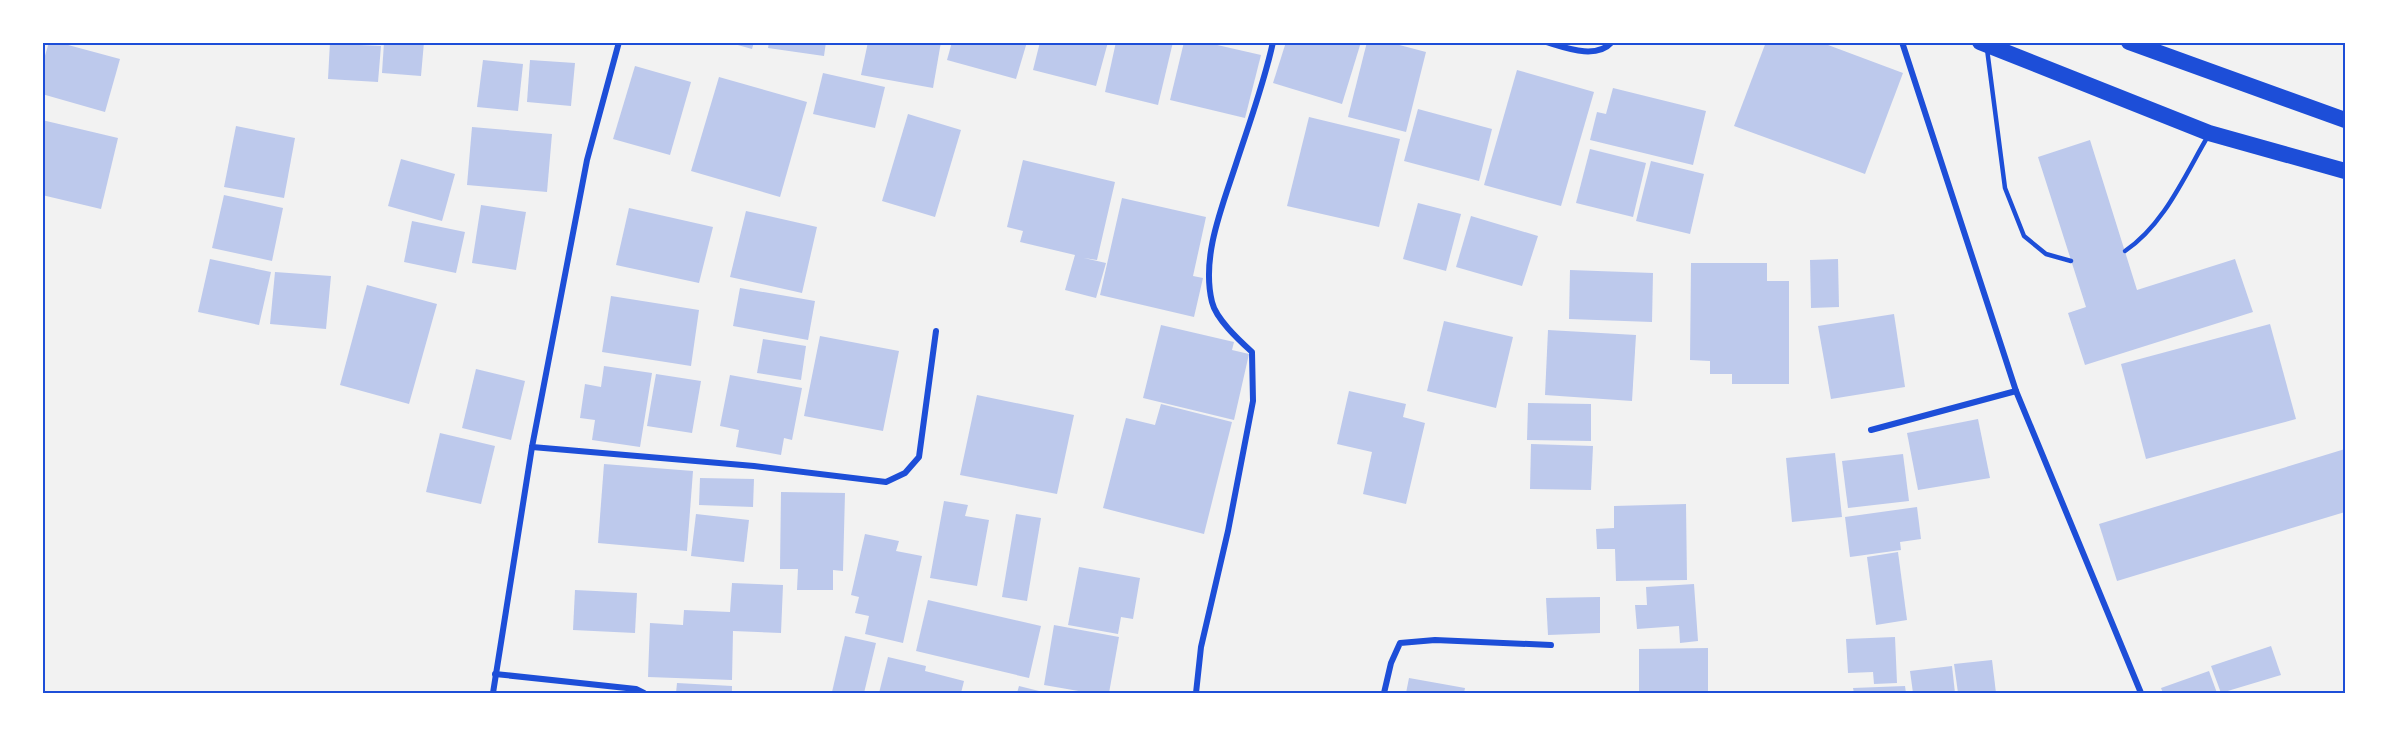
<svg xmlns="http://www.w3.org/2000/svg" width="2387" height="735" viewBox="0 0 2387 735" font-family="Commissioner,sans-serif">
  <rect width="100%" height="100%" fill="#f2f2f2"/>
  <g fill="#bdc9ec">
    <polygon points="49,42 57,42 120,59 105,112 42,94 42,66"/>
    <polygon points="330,42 359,42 359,45 381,46 378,82 328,79"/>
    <polygon points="384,42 424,42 421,76 382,73"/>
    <polygon points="727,42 754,42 752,49"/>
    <polygon points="769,42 826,42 824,56 768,48"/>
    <polygon points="868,42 941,42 933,88 861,75"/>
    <polygon points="952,42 1027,42 1016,79 947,60"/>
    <polygon points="1040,42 1108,42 1096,86 1033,70"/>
    <polygon points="1116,42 1173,42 1158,105 1105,92"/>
    <polygon points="1184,42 1204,42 1261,55 1245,118 1170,100"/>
    <polygon points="1286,42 1361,42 1342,104 1273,83"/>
    <polygon points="1367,42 1388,42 1426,52 1406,132 1348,117"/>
    <polygon points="1766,42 1820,42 1903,73 1865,174 1734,126"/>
    <polygon points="483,60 523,64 518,111 477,107"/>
    <polygon points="530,60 575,63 571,106 527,102"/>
    <polygon points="635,66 691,82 670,155 613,139"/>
    <polygon points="1517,70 1594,92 1561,206 1484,185"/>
    <polygon points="823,73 885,87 875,128 813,114"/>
    <polygon points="719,77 807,102 780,197 691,171"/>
    <polygon points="1613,88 1706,111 1693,165 1590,140 1597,112 1606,114"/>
    <polygon points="1418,109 1492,129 1479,181 1404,161"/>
    <polygon points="908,114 961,130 935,217 882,201"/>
    <polygon points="1309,117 1400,139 1379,227 1287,206"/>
    <polygon points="42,120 118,138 101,209 42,195"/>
    <polygon points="236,126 295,138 284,198 224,187"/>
    <polygon points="472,127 552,134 547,192 467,185"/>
    <polygon points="2090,140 2137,290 2235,259 2253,312 2085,365 2068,313 2086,307 2038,157"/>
    <polygon points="1590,149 1646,163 1633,217 1576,203"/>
    <polygon points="401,159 455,174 442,221 388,206"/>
    <polygon points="1023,160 1115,182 1097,260 1084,258 1106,263 1096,298 1065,290 1075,255 1020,242 1023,231 1007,227"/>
    <polygon points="1651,161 1704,174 1690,234 1636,221"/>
    <polygon points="224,195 283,208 272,261 212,248"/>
    <polygon points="1122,198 1206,217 1193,276 1203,278 1194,317 1100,295"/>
    <polygon points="1418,203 1461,214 1446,271 1403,259"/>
    <polygon points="481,205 526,212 516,270 472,263"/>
    <polygon points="629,208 713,227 699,283 616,265"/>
    <polygon points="746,211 817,227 802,293 730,277"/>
    <polygon points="1471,216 1538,236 1522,286 1456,267"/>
    <polygon points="412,221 465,232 456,273 404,262"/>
    <polygon points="210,259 271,272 259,325 198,312"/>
    <polygon points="1838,259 1839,307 1811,308 1810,260"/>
    <polygon points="1691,263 1767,263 1767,281 1789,281 1789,384 1732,384 1732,374 1710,374 1710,361 1690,360"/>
    <polygon points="1570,270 1653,273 1652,322 1569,319"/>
    <polygon points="275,272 331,276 326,329 270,324"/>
    <polygon points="367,285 437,304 409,404 340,385"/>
    <polygon points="740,288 815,301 808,340 733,326"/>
    <polygon points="611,296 699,310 691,366 602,352"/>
    <polygon points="1894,314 1905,387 1831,399 1818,326"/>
    <polygon points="1444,321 1513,337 1496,408 1427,391"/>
    <polygon points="2270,324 2296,419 2146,459 2121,364"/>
    <polygon points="1161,325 1234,342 1232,350 1249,354 1234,420 1143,398"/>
    <polygon points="1548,330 1636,335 1632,401 1545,395"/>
    <polygon points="820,336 899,351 883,431 804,416"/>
    <polygon points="763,339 806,346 801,380 757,373"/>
    <polygon points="604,366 652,373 640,447 592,440 595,420 580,418 585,384 601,387"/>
    <polygon points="476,369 525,381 511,440 462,428"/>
    <polygon points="656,374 701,381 692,433 647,426"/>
    <polygon points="730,375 802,388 792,440 784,438 781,455 736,447 739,430 720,426"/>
    <polygon points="1349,391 1406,404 1403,417 1425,423 1406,504 1363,494 1372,452 1337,444"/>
    <polygon points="977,395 1074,415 1057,494 960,475"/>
    <polygon points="1528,403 1591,404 1591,441 1527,440"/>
    <polygon points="1161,404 1232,422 1204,534 1103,508 1126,418 1155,425"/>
    <polygon points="1978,419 1990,478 1918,490 1907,433"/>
    <polygon points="440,433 495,446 481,504 426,492"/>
    <polygon points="1531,444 1593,446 1591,490 1530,489"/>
    <polygon points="2345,449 2345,512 2117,581 2099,524"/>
    <polygon points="1835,453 1842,517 1792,522 1786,458"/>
    <polygon points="1903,454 1909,501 1848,508 1842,461"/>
    <polygon points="604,464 693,471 687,551 598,543"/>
    <polygon points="700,478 754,479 753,507 699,505"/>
    <polygon points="781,492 845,493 843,571 833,570 833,590 797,590 798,569 780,569"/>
    <polygon points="944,501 968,505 965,516 989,520 977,586 930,578"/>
    <polygon points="1686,504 1687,580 1616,581 1615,549 1597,549 1596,529 1614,528 1614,506"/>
    <polygon points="1917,507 1921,539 1900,542 1901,550 1850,557 1845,517"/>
    <polygon points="696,514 749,520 744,562 691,556"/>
    <polygon points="1016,514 1041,518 1027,601 1002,597"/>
    <polygon points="865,534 899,541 896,551 922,556 903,643 865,634 869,616 855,613 859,597 851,595"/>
    <polygon points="1898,552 1907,620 1876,625 1867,557"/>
    <polygon points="1079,567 1140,578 1133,619 1121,617 1118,634 1068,625"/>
    <polygon points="732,583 783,585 781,633 733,631 732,680 648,677 650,623 683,625 684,610 730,612"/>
    <polygon points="1694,584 1698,641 1680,643 1679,626 1637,629 1635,605 1647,605 1646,587"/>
    <polygon points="575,590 637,593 635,633 573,630"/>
    <polygon points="1600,597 1600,633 1548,635 1546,598"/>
    <polygon points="928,600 1041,626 1029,678 916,651"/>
    <polygon points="1054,625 1119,637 1109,693 1090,693 1044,685"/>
    <polygon points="845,636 876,643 864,693 832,692"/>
    <polygon points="1895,637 1897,683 1874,684 1873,672 1848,673 1846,639"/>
    <polygon points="2271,646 2281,675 2221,693 2211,666"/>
    <polygon points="1708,648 1708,693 1639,693 1639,649"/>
    <polygon points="888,657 926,666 925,671 964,681 961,693 879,693"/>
    <polygon points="1992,660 1996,693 1958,693 1954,664"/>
    <polygon points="1952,666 1955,693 1913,693 1910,671"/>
    <polygon points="2209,671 2217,693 2163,693 2161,688"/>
    <polygon points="1409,678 1465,688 1464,693 1406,693"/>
    <polygon points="677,683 732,686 732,693 676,693"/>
    <polygon points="1019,686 1043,692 1043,693 1017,693"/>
    <polygon points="1905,686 1906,693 1854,693 1853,688"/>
  </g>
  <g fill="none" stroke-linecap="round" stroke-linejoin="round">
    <g stroke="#1d4ed8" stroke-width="4.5">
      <polyline points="1987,49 2005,188 2024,236 2046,254 2071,261"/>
      <path d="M2125,251C2164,225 2185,175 2208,136"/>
    </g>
    <g stroke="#1d4ed8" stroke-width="6">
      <path d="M1546,42C1566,48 1596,60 1612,42"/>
      <polyline points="1902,42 2016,391 2141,693"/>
      <polyline points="1871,430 2016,391"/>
      <polyline points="532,447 754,466 886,482 905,473 919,457 936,331"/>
      <polyline points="495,674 636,689 644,693"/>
      <polyline points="493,693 532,447 587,160 619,42"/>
      <path d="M1196,693L1201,647L1228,531L1253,401L1252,352C1239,340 1216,319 1212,302C1201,257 1222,207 1236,164C1249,124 1264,84 1273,42"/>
      <polyline points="1384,693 1391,663 1400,643 1435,640 1551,645"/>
    </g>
    <g stroke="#1d4ed8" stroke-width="16">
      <polyline points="1980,42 2209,133 2345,171"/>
      <polyline points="2129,42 2345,120"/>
    </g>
  </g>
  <rect width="2387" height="735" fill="none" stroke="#ffffff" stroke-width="87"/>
  <rect x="44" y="44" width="2300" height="648" fill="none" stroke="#1d4ed8" stroke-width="2"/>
</svg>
